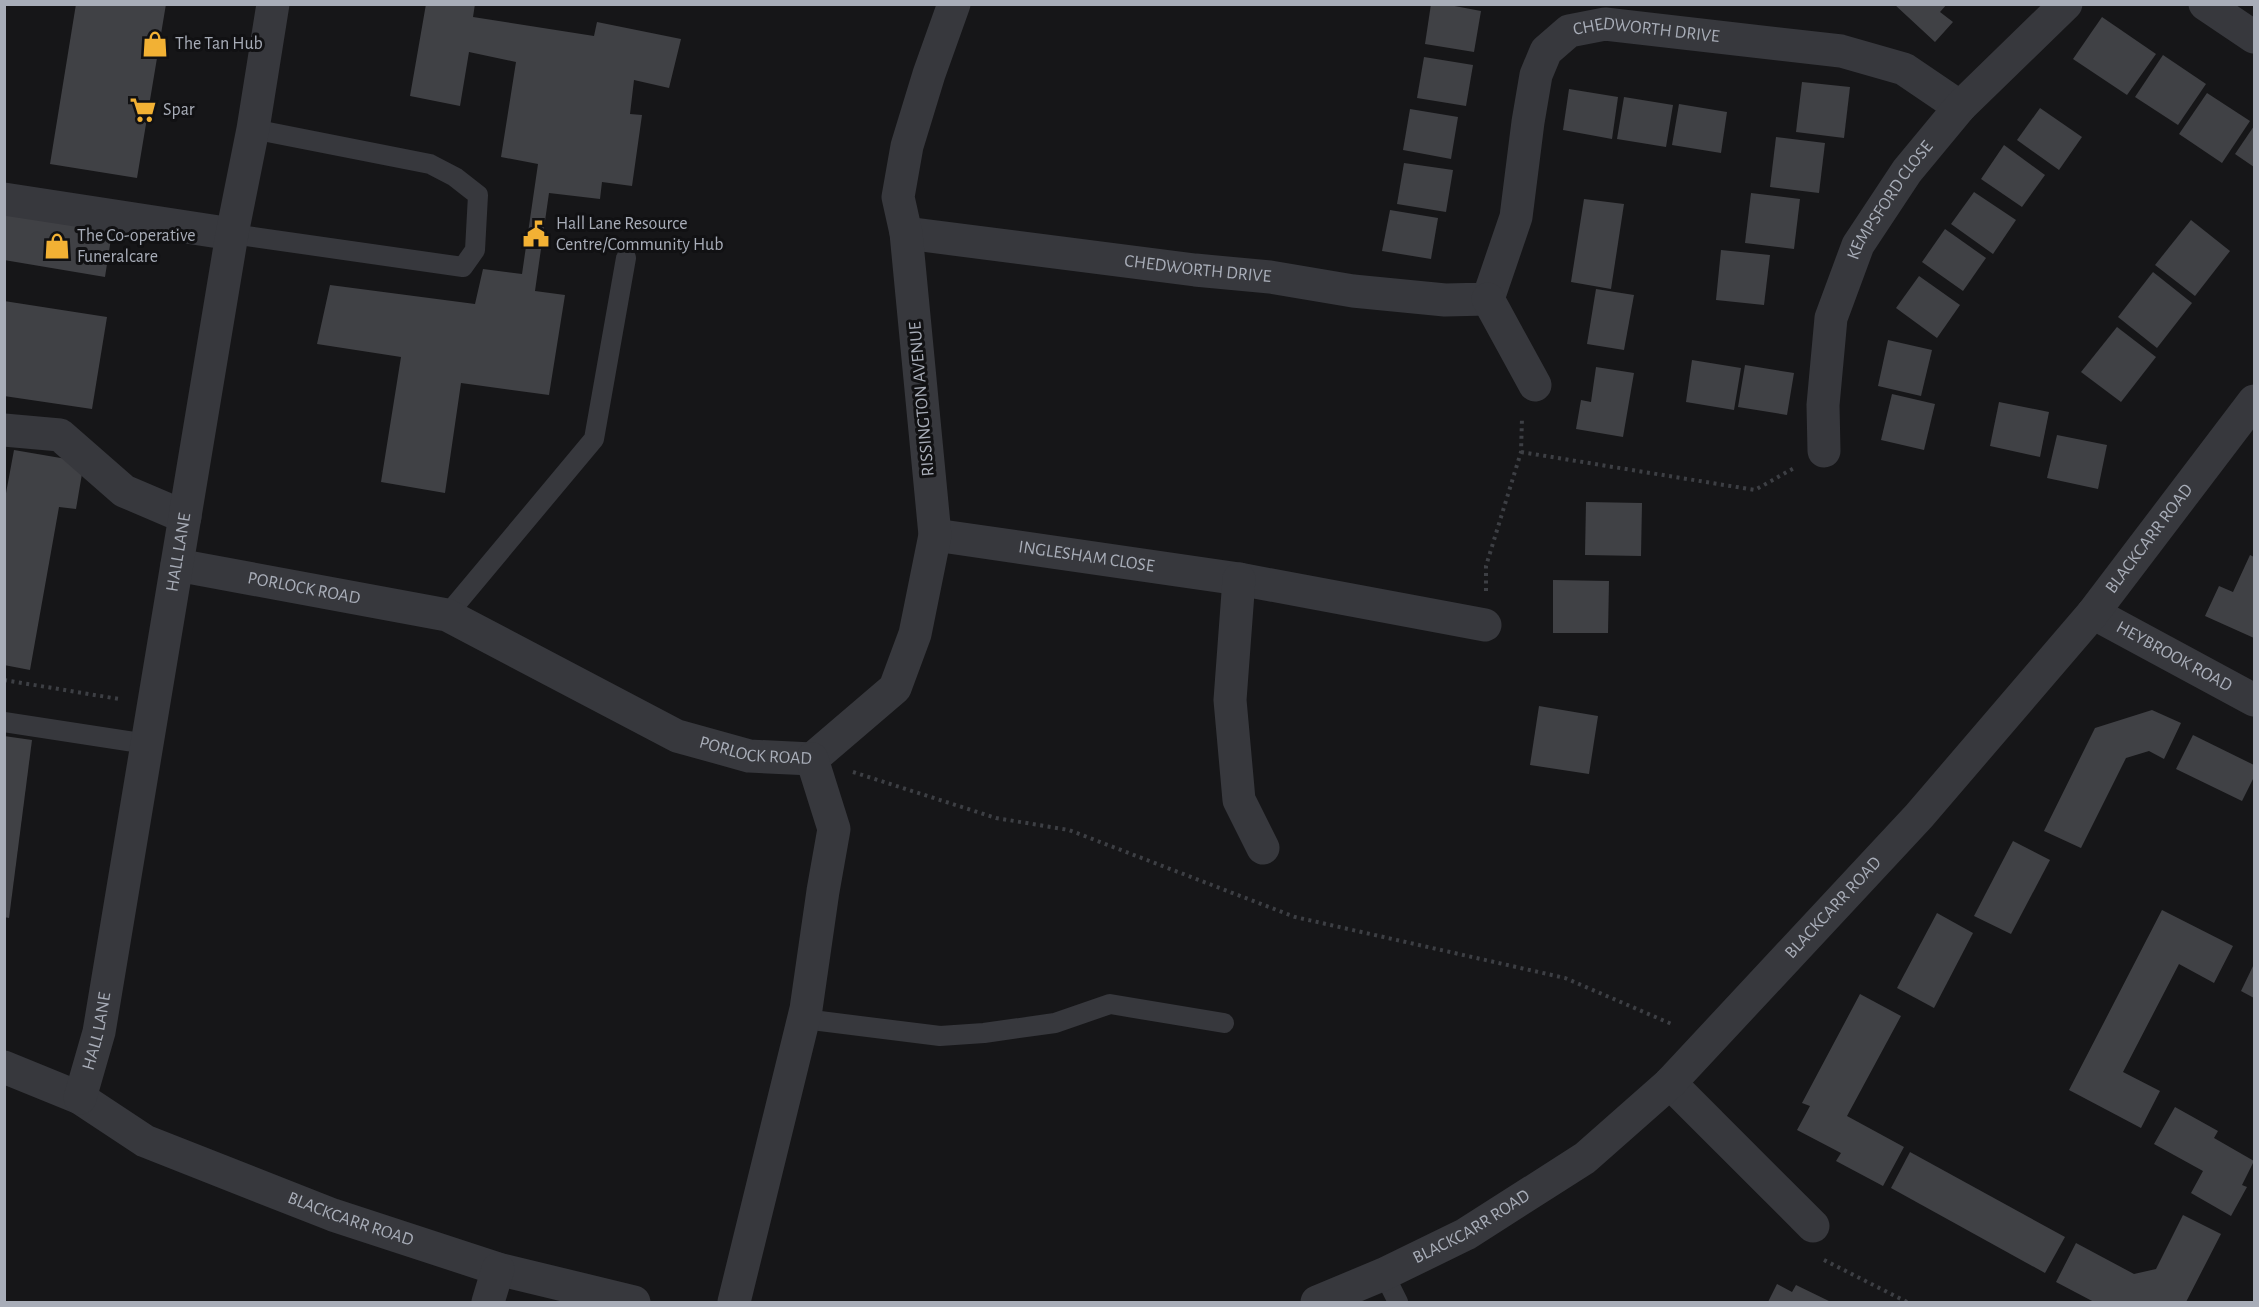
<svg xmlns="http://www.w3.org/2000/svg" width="2259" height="1307" viewBox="0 0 2259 1307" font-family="'Alegreya Sans',sans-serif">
  <rect width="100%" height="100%" fill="#161618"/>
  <g fill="#404145">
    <polygon points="76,4 166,4 137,178 50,164"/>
    <polygon points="426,4 475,4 473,17 594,36 597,22 681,39 669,88 634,80 630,114 642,115 632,186 602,182 600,199 549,193 535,291 565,295 549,395 461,383 445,493 381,482 401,357 317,344 330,285 475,304 483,269 522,274 538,164 501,157 516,62 469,52 460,106 410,96"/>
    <polygon points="1431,4 1444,4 1481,11 1474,52 1425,44"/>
    <polygon points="1894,4 1947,4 1940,12 1953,22 1935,42"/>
    <polygon points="2102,17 2156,54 2127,95 2073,59"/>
    <polygon points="2163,55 2206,84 2178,125 2135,97"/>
    <polygon points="1424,57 1473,65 1466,106 1417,98"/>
    <polygon points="1802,82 1850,87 1844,138 1796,132"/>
    <polygon points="1569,89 1618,97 1612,139 1563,130"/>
    <polygon points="2207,93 2250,121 2222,163 2179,134"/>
    <polygon points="1624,97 1673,105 1666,147 1617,139"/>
    <polygon points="1679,104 1727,112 1721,153 1672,145"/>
    <polygon points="2040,108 2082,137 2059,170 2017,140"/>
    <polygon points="1410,109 1458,117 1451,159 1403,150"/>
    <polygon points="2254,126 2254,167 2235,154"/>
    <polygon points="1776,137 1825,143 1819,193 1770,187"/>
    <polygon points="2004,145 2045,175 2022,207 1981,179"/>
    <polygon points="1404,163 1453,170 1446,212 1397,204"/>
    <polygon points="1974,192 2016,220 1993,254 1951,224"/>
    <polygon points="1751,193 1800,199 1794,249 1745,243"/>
    <polygon points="1584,199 1624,204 1611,289 1571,282"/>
    <polygon points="1390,210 1438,218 1431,259 1382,251"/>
    <polygon points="4,214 112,232 105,277 4,260"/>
    <polygon points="2191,220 2230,251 2195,296 2155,265"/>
    <polygon points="1945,229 1986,258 1963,291 1922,262"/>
    <polygon points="1721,250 1770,255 1764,305 1716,300"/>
    <polygon points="2153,272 2192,303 2157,348 2118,317"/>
    <polygon points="1919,276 1960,305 1937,338 1896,308"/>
    <polygon points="1596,289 1634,295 1624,350 1587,344"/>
    <polygon points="4,301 107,317 92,409 4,396"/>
    <polygon points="2117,327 2156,357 2121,402 2081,372"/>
    <polygon points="1888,340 1932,350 1921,396 1878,386"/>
    <polygon points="1692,360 1741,368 1734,410 1686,402"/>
    <polygon points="1745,365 1794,373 1787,415 1738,407"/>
    <polygon points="1596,367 1634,373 1623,437 1576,429 1581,400 1591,402"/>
    <polygon points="1892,394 1935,404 1924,450 1881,440"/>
    <polygon points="1999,402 2049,412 2040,457 1990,446"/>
    <polygon points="2057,435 2107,445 2098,489 2047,478"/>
    <polygon points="14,450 84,462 76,509 59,507 30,670 4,665 4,504"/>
    <polygon points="1586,502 1642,503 1641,556 1585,555"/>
    <polygon points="2250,555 2254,557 2254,638 2205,616 2219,586 2233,592"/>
    <polygon points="1553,580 1609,581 1608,633 1553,633"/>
    <polygon points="1539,706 1598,716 1589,774 1530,765"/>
    <polygon points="2152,710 2181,723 2164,759 2149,751 2126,758 2081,848 2044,831 2095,728"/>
    <polygon points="2193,735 2254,765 2254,777 2242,801 2176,769"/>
    <polygon points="4,736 32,740 9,918 4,917"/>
    <polygon points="2013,841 2050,860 2011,934 1974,916"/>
    <polygon points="2162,910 2233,946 2214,983 2179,964 2123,1072 2160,1091 2141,1128 2069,1090"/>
    <polygon points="1937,913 1973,933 1934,1008 1897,988"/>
    <polygon points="2254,964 2254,998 2241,991"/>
    <polygon points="1860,994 1901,1016 1847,1116 1904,1147 1883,1186 1836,1161 1841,1153 1797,1130 1810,1106 1802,1103"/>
    <polygon points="2175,1107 2218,1131 2214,1138 2254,1161 2242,1185 2247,1187 2231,1216 2191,1193 2203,1171 2154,1144"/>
    <polygon points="1910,1152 2065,1237 2045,1273 1891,1188"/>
    <polygon points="2183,1215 2221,1234 2186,1302 2094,1302 2056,1282 2076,1243 2134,1274 2156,1269"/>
    <polygon points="1777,1284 1792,1292 1796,1285 1831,1302 1768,1302"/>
  </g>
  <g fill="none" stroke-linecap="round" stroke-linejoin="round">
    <g stroke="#3d3f44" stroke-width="4" stroke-dasharray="3 4.5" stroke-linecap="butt">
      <polyline points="1521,452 1755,490 1794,468"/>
      <polyline points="1486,591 1486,566 1521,452 1522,418"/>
      <polyline points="4,680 119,699"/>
      <polyline points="853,772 996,818 1069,830 1295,917 1565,978 1674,1025"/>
      <polyline points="1824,1260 1907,1302"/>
    </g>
    <g stroke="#37383d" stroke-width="20">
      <polyline points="232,234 463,267 475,250 478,195 455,177 430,164 253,129"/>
      <polyline points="447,615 594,439 626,258"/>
      <polyline points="4,722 147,744"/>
      <polyline points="804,1019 940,1036 984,1033 1055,1023 1110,1004 1224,1023"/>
      <polyline points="1384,1274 1398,1302"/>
    </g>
    <g stroke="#37383d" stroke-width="33">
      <polyline points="2205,4 2254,37"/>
      <polyline points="4,199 232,234"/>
      <path id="s1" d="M906,233L1195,270L1270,277L1353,291L1445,300L1488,299L1516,217L1528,122L1536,75L1546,51L1569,31L1605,24L1841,51L1904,69L1960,107"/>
      <polyline points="1488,299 1535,385"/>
      <polyline points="4,430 60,435 124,491 185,517"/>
      <path id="s2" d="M1824,451L1823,405L1831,318L1858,245L1907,171L1960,107L2066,4"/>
      <path id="s3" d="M935,535L1239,579L1485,625"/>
      <path id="s4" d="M177,565L447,615L677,736L749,756L812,759"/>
      <polyline points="1239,579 1230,700 1239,800 1263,848"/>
      <path id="s5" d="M2093,613L2254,700"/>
      <polyline points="812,759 895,688 915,634 935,535 906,233 898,197 907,146 929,74 954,4"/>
      <path id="s6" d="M4,1067L80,1098L145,1141L333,1215L498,1269L634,1302"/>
      <polyline points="1670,1083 1813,1226"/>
      <path id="s7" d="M80,1098L99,1032L232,234L253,129L273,4"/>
      <polyline points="488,1302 498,1269"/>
      <polyline points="734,1302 806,1009 823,891 834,829 812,759"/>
      <path id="s8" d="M1317,1302L1384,1274L1466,1234L1585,1158L1670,1083L1919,816L2093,613L2254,401"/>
    </g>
  </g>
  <defs>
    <g id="shop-bare" transform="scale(2.07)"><path d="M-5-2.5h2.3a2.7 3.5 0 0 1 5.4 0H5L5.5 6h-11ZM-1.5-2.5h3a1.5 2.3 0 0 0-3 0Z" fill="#f2b134" stroke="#111113" stroke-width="2.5" paint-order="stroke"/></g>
    <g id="supermarket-bare" transform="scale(2.07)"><path d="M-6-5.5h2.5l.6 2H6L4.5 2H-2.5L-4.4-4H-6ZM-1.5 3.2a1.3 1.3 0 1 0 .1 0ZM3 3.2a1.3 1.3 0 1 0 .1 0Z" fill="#f2b134" stroke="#111113" stroke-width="2.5" paint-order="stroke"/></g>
    <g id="civic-bare" transform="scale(2.07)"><path d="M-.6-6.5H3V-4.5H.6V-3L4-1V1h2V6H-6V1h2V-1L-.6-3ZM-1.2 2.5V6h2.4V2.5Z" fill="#f2b134" stroke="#111113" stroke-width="2.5" paint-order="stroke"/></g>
  </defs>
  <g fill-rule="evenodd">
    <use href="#shop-bare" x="155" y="44"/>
    <use href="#supermarket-bare" x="143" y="110"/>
    <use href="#civic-bare" x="536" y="234"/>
    <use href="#shop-bare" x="57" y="246"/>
  </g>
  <g text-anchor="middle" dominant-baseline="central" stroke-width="6" stroke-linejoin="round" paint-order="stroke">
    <g font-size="18" fill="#a8adb8" stroke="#111113">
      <text stroke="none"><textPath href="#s1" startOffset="951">CHEDWORTH DRIVE</textPath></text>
      <text stroke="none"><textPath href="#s2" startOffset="266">KEMPSFORD CLOSE</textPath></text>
      <text stroke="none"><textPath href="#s1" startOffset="294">CHEDWORTH DRIVE</textPath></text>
      <text transform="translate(922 399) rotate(-95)">RISSINGTON AVENUE</text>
      <text stroke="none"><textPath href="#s8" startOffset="1144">BLACKCARR ROAD</textPath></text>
      <text stroke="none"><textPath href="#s7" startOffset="555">HALL LANE</textPath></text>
      <text stroke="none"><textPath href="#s3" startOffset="153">INGLESHAM CLOSE</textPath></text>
      <text stroke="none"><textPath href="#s4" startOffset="129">PORLOCK ROAD</textPath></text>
      <text stroke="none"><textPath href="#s5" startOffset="92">HEYBROOK ROAD</textPath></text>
      <text stroke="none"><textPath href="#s4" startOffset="615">PORLOCK ROAD</textPath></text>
      <text stroke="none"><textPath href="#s8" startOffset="658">BLACKCARR ROAD</textPath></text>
      <text stroke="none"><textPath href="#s7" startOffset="69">HALL LANE</textPath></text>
      <text stroke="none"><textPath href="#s6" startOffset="380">BLACKCARR ROAD</textPath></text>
      <text stroke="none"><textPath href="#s8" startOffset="172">BLACKCARR ROAD</textPath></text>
    </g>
    <g font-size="18" fill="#a8adb8" stroke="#111113" text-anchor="start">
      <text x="175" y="44">The Tan Hub</text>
      <text x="163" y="110">Spar</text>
      <text x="556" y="224">Hall Lane Resource<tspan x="556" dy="21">Centre/Community Hub</tspan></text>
      <text x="77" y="236">The Co-operative<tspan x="77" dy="21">Funeralcare</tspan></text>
    </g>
  </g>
  <rect width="2259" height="1307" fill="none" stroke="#a8adb8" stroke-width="12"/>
</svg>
